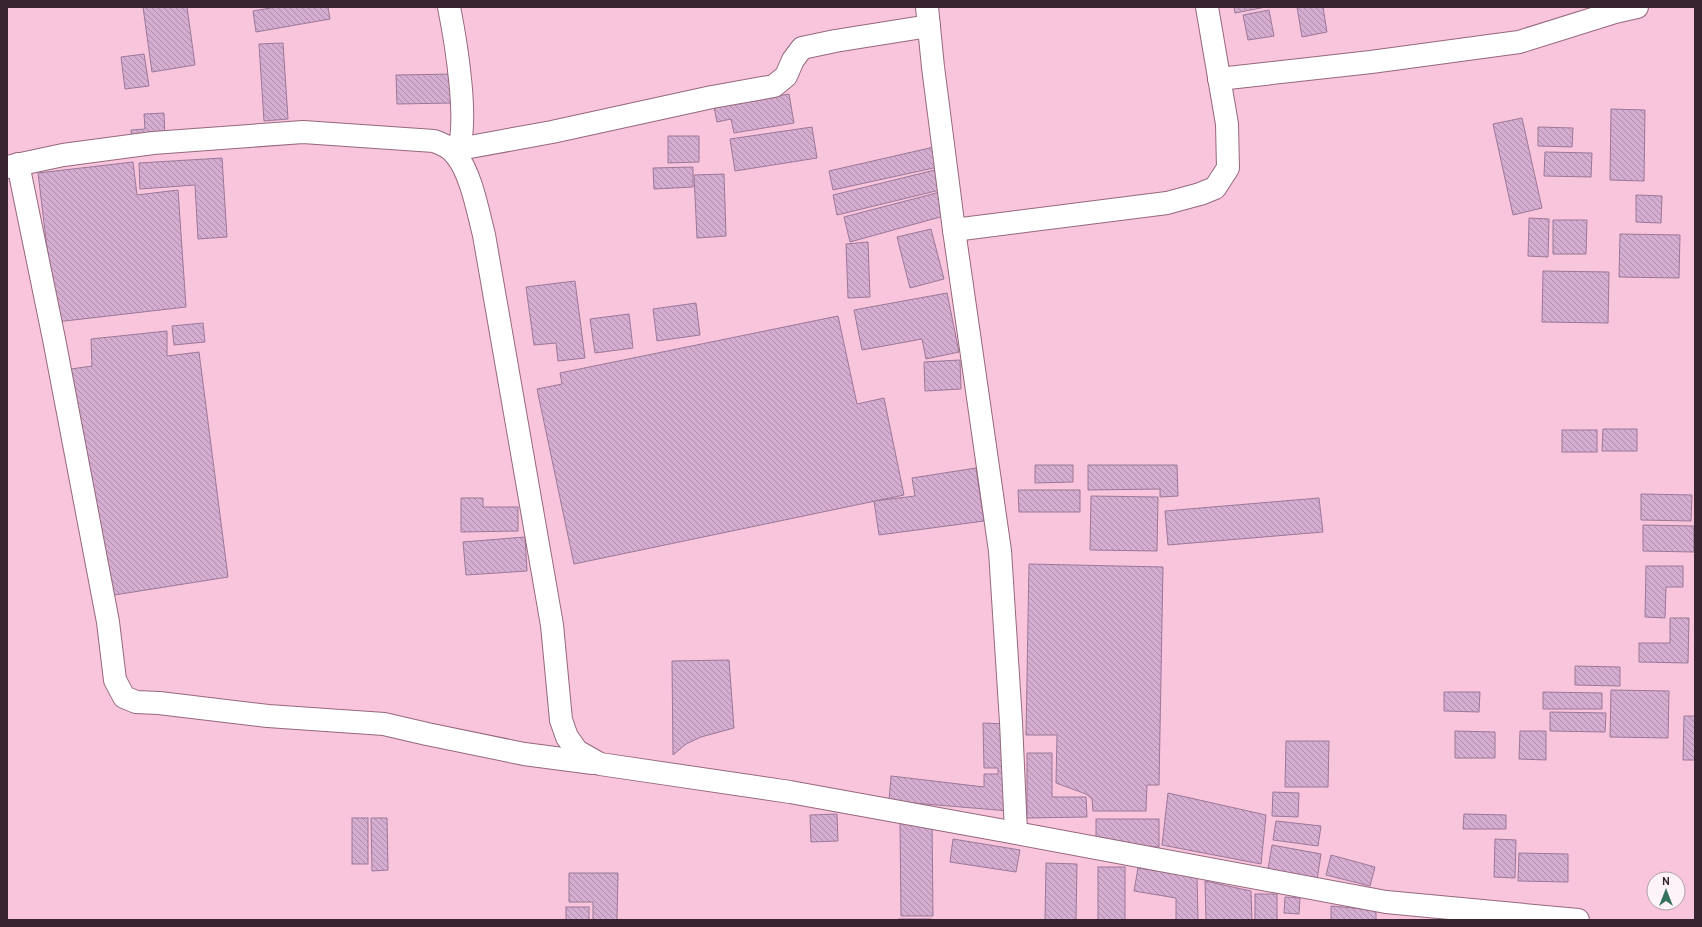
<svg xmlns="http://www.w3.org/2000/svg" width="1702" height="927" viewBox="0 0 1702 927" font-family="Overpass,sans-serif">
  <defs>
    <pattern id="building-back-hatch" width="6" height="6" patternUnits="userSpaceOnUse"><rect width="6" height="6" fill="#d4add0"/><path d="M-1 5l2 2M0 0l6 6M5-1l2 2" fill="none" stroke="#ad8da9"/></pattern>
  </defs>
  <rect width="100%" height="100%" fill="#f8c5dc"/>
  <g fill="url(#building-back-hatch)" stroke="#9c7899">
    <polygon points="143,7 187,7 195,65 152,72"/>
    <polygon points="276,7 328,7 330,19 256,32 253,11"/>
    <polygon points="1234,7 1266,7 1235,13"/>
    <polygon points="1297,7 1323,7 1327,32 1302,37"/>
    <polygon points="1269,10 1274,36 1248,40 1243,15"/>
    <polygon points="283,43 288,119 264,121 259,44"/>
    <polygon points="144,54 149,86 125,89 121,57"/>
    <polygon points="453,74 453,103 397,104 396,75"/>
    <polygon points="789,94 794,123 734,133 731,119 717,122 714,107"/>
    <polygon points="1611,109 1645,110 1644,181 1610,180"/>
    <polygon points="164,113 165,138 132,140 131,130 145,129 144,114"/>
    <polygon points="1522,118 1542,208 1513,215 1493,124"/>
    <polygon points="812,127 817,158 735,171 730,139"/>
    <polygon points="1538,127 1573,128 1572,147 1538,146"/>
    <polygon points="668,136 699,136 699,162 668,163"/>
    <polygon points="934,147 938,167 833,190 829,171"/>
    <polygon points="1545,152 1592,153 1591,177 1544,176"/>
    <polygon points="222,158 227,237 198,239 195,185 140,189 139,163"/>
    <polygon points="133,162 137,195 178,190 186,307 56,322 38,173"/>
    <polygon points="693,167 693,187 654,189 653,168"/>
    <polygon points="939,169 944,189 837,215 833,195"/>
    <polygon points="724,174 726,236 697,238 694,175"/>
    <polygon points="944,191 951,214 850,242 844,217"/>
    <polygon points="1636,195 1662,196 1661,223 1636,222"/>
    <polygon points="1529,218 1549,219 1548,257 1528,256"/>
    <polygon points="1553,220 1587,220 1586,254 1553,254"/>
    <polygon points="931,229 944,279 910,288 897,237"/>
    <polygon points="1620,234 1680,235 1679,278 1619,277"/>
    <polygon points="868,242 870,297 848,298 846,244"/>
    <polygon points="1543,271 1609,272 1608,323 1542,322"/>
    <polygon points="575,281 585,358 558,361 556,343 534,345 526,287"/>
    <polygon points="947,293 959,352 926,359 922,339 862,350 854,310"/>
    <polygon points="696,303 700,335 657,341 653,309"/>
    <polygon points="629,314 633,348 595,353 590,319"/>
    <polygon points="838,316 857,404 884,398 904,495 574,564 537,389 562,384 560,373"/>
    <polygon points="203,323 205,342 174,345 172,326"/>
    <polygon points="167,331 167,356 199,352 228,577 108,596 71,369 92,366 91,339"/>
    <polygon points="960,360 961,389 925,391 924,362"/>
    <polygon points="1603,429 1637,429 1637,451 1602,451"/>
    <rect x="1562" y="430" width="35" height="22"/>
    <polygon points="1035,465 1073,465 1073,482 1035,483"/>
    <polygon points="1088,465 1177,465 1178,496 1160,497 1160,489 1088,490"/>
    <polygon points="976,468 984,521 879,535 874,501 915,496 912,478"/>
    <polygon points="1018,490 1080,490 1080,512 1019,512"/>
    <polygon points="1641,494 1692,495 1691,521 1641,520"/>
    <polygon points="1091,496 1158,497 1157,551 1090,550"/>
    <polygon points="461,498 483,498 483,507 518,507 518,531 461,532"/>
    <polygon points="1319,498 1323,532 1168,545 1165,511"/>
    <polygon points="1643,525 1694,526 1694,552 1643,551"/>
    <polygon points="525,537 527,571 466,575 463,542"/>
    <polygon points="1029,564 1163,567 1159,785 1147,785 1146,811 1093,811 1092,799 1086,794 1056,783 1057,735 1026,735"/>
    <polygon points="1646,566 1683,566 1683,587 1666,587 1665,618 1645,617"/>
    <polygon points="1670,618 1689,618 1688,663 1639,662 1639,643 1670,643"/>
    <polygon points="729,660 734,728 701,737 686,744 673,755 672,661"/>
    <polygon points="1575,666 1620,667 1620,686 1575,685"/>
    <polygon points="1611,690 1669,691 1668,738 1610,737"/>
    <polygon points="1444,692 1480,692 1479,712 1444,711"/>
    <polygon points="1543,692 1602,693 1602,709 1543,709"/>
    <polygon points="1550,712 1606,713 1605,732 1550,731"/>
    <polygon points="1684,716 1695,716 1695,760 1683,760"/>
    <polygon points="983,723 1007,724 1009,811 889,801 891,776 984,787 984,774 998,774 998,768 984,768"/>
    <polygon points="1455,731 1495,732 1495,758 1455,758"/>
    <polygon points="1520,731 1546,731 1546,760 1519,759"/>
    <polygon points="1286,741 1329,741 1328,787 1285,787"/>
    <polygon points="1027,753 1052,753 1052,797 1086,797 1087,817 1027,818"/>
    <polygon points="1273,792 1299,793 1298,817 1272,816"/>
    <polygon points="1168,793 1266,815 1261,864 1162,845"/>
    <polygon points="837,814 838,841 811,842 810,815"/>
    <polygon points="1464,814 1506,815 1506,829 1463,829"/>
    <rect x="352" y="818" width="16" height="46"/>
    <polygon points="371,818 387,818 388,870 372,871"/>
    <rect x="1096" y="819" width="63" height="28"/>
    <polygon points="1276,821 1321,826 1318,846 1273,840"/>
    <polygon points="900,822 932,822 933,916 901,916"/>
    <polygon points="953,839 1020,850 1016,872 950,862"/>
    <polygon points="1495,839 1516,840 1515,878 1494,877"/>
    <polygon points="1272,845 1321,854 1317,880 1268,869"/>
    <polygon points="1519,853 1568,854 1568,882 1518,881"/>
    <polygon points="1331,855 1375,867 1370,886 1326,875"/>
    <polygon points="1046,863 1077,864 1076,920 1045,920"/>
    <rect x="1098" y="867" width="27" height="53"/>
    <polygon points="1138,868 1197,877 1198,920 1176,920 1176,898 1134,891"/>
    <polygon points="569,873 618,873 617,920 593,920 593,902 569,902"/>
    <polygon points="1205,881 1251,891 1252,920 1206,920"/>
    <rect x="1255" y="894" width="22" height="26"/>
    <polygon points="1285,897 1300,898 1299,914 1284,913"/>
    <polygon points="1331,906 1376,910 1376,920 1331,920"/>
    <rect x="566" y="907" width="23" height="13"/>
    <rect x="899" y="919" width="32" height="1"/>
  </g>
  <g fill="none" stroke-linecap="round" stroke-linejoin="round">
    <g stroke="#95687d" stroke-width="24">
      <g id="street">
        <path d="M449,7C455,37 471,129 456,154"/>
        <polyline points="927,7 933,67 954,230 1000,551 1011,722 1016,833"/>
        <polyline points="1219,79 1371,62 1519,42 1615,12 1637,7"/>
        <polyline points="459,149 552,132 712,97 774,86 786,76 793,60 802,48 835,41 929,26"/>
        <polyline points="18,164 54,339 108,622 115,680 124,697 136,702 159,703 268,716 384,724 427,734 524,754 593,763"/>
        <path d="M7,167L63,155L153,143L303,132L434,141C442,144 450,147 455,154C471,172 478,212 484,235L552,625L561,720L567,737L577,751L600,764L790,792L1016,833L1386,902L1578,920"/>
        <polyline points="954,230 1167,203 1200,194 1215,188 1228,168 1227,124 1207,7"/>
      </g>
    </g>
    <use href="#street" stroke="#fff" stroke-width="22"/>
  </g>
  <rect width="1702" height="927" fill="none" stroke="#38242e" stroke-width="16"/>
  <g transform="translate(1666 891)"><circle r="19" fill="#fef3f8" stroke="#afa0a7"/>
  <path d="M0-3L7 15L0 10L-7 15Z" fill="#35725e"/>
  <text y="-6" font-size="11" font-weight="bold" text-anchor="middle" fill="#38242e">N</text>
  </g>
</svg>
